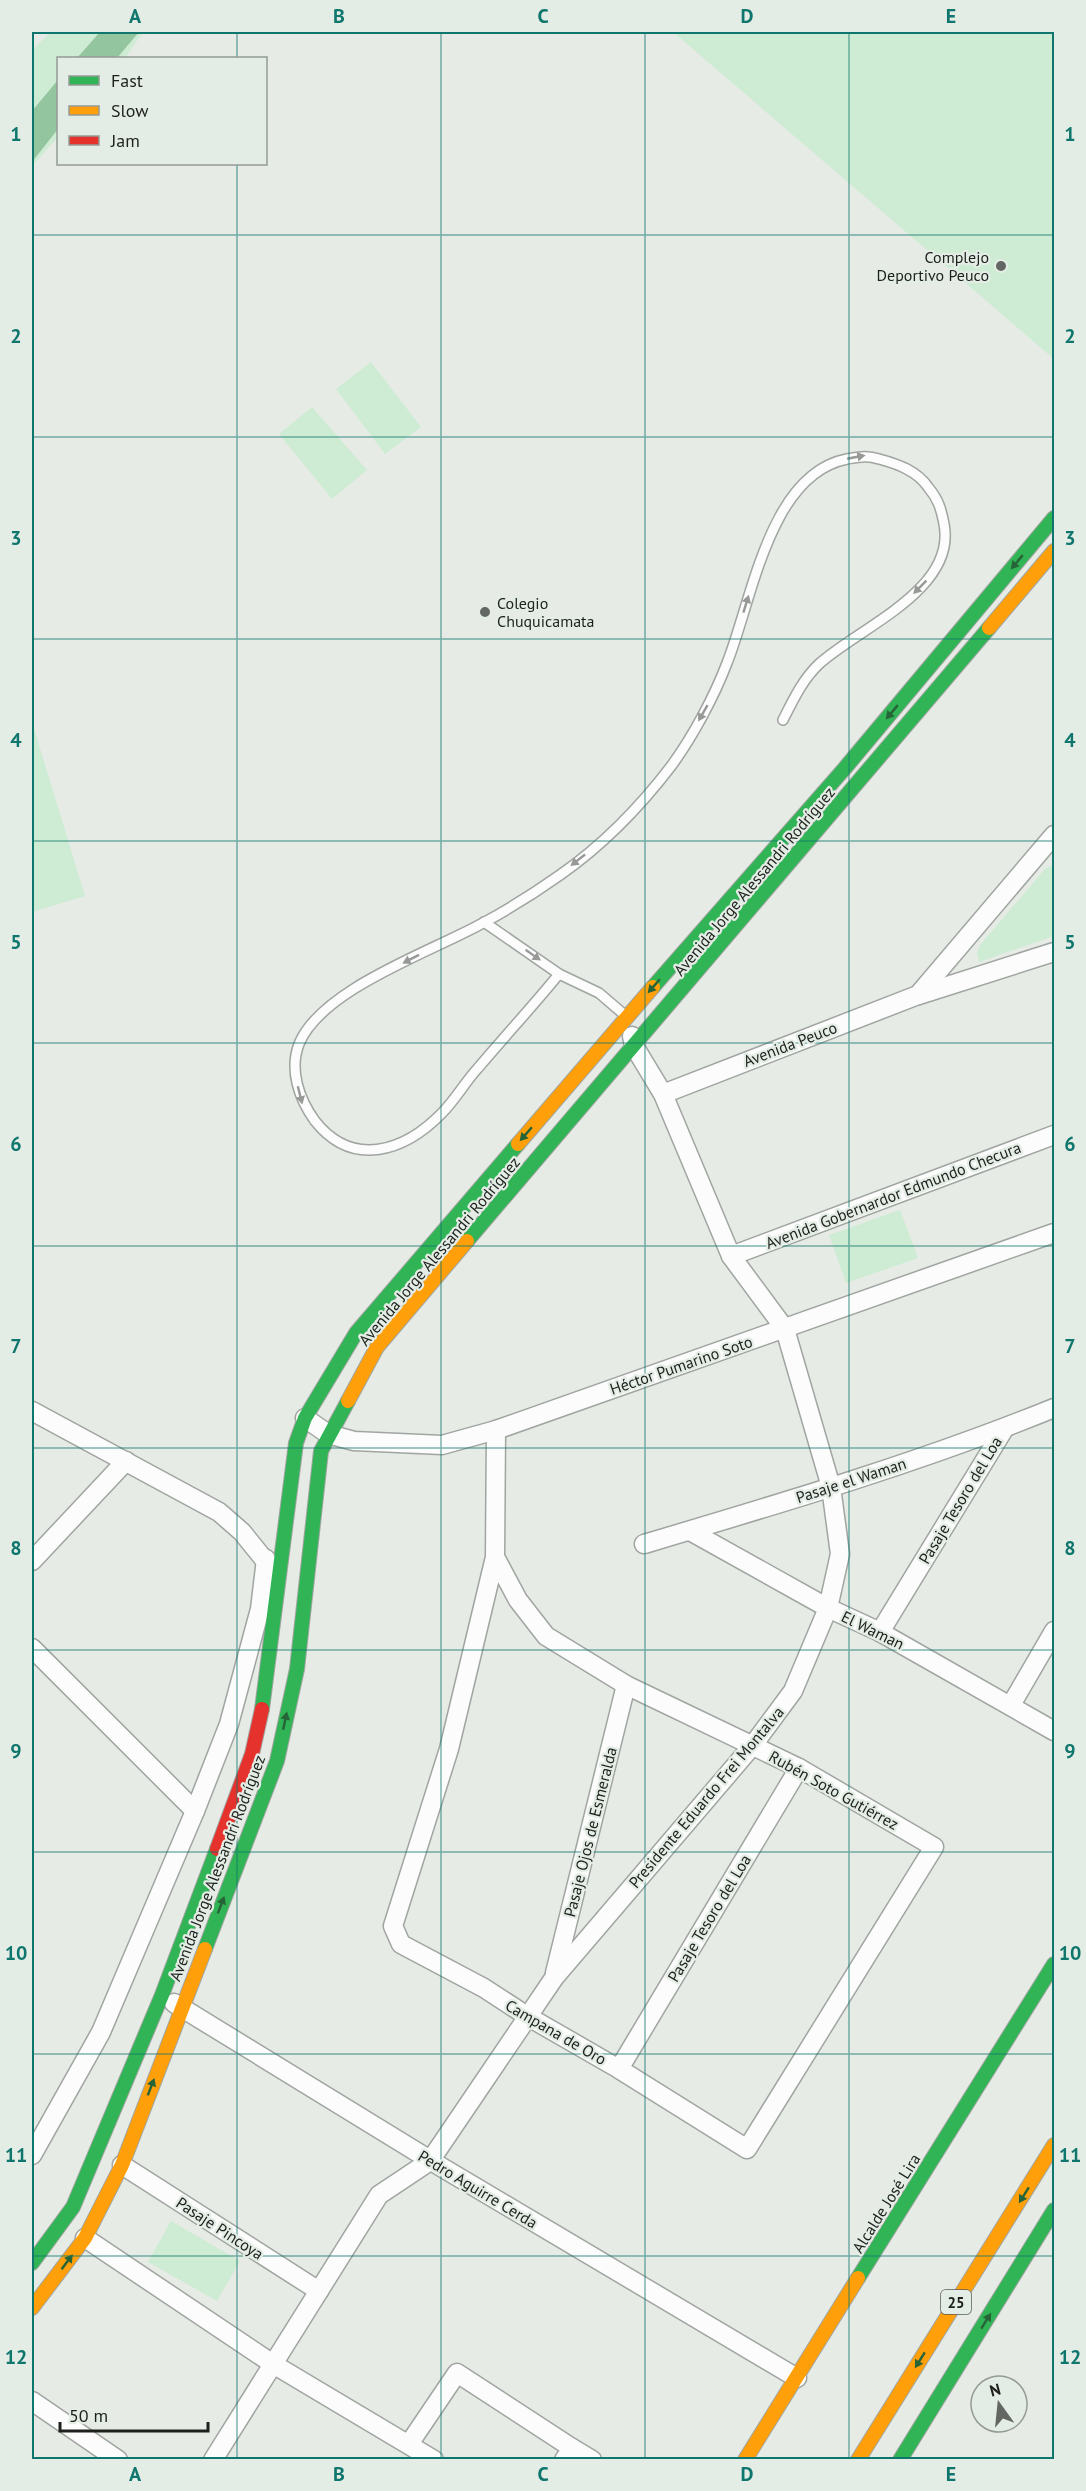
<svg xmlns="http://www.w3.org/2000/svg" width="1086" height="2491" viewBox="0 0 1086 2491" font-family="'PT Sans',sans-serif">
  <rect width="100%" height="100%" fill="#e6ebe6"/>
  <g fill="#ceebd3">
    <polygon points="51,32 143,32 125,58 58,58 58,137 32,166 32,50"/>
    <polygon points="673,32 1054,32 1054,359"/>
    <polygon points="371,362 421,427 385,454 336,389"/>
    <polygon points="312,407 367,470 332,499 279,434"/>
    <polygon points="32,722 85,896 32,912"/>
    <polygon points="1054,864 1054,936 979,962 977,953 980,945 1045,869"/>
    <polygon points="900,1210 918,1258 846,1283 829,1235"/>
    <polygon points="171,2221 240,2261 217,2301 148,2262"/>
  </g>
  <g fill="#93c59e">
    <polygon points="100,32 139,32 117,58 77,58"/>
    <polygon points="58,80 58,129 32,162 32,111"/>
  </g>
  <g fill="none" stroke-linecap="round" stroke-linejoin="round">
    <g stroke="#a1a5a1" stroke-width="12">
      <g id="lane">
        <polyline points="484,922 559,974 599,993 627,1017"/>
        <path d="M559,974C533,1006 505,1036 478,1068C465,1082 456,1099 442,1113C405,1151 353,1169 315,1121C299,1099 289,1070 299,1044C321,989 433,951 483,923C509,909 536,892 560,875C603,845 640,807 672,765C693,736 714,697 727,663C752,601 769,474 847,459C859,457 867,455 879,459C898,464 917,471 928,487C938,499 941,508 944,524C957,590 858,628 819,664C803,679 793,700 783,720"/>
      </g>
    </g>
    <g stroke="#a1a5a1" stroke-width="21">
      <g id="street">
        <polyline points="919,995 1054,952"/>
        <polyline points="663,1094 918,995 1054,835"/>
        <polyline points="731,1256 1054,1135"/>
        <polyline points="32,1411 219,1512 242,1532 271,1568"/>
        <polyline points="305,1418 328,1434 354,1441 442,1445 496,1430 1054,1233"/>
        <polyline points="690,1531 828,1608 880,1632 1054,1731"/>
        <path d="M644,1544C782,1503 921,1462 1054,1408"/>
        <polyline points="495,1557 449,1749 393,1926 401,1944 484,1988 527,2016 619,2069 747,2149 934,1847 799,1768 626,1685 546,1636 518,1600 495,1557 496,1430"/>
        <polyline points="32,1561 126,1461"/>
        <polyline points="880,1632 1004,1429"/>
        <polyline points="32,1648 195,1811"/>
        <polyline points="1011,1705 1054,1631"/>
        <polyline points="555,1973 626,1685"/>
        <polyline points="174,2003 443,2168 797,2378"/>
        <polyline points="619,2069 799,1768"/>
        <polyline points="32,2155 101,2032 195,1811 229,1724 260,1609 266,1559"/>
        <polyline points="122,2165 319,2291"/>
        <polyline points="85,2238 273,2364 434,2460"/>
        <polyline points="32,2401 118,2460"/>
        <polyline points="409,2444 457,2373 572,2448"/>
        <polyline points="213,2460 379,2195 430,2161 554,1978 753,1745 793,1691 828,1608 840,1554 831,1487 785,1329 731,1256 663,1094 634,1046 632,1036"/>
        <polyline points="564,2460 572,2448 592,2460"/>
      </g>
    </g>
    <g stroke="#a1a5a1" stroke-width="16">
      <g id="fast">
        <polyline points="653,987 845,768 1054,518"/>
        <polyline points="467,1241 989,628"/>
        <polyline points="262,1709 296,1443 305,1418 356,1333 518,1144"/>
        <polyline points="205,1949 277,1761 297,1669 321,1451 348,1401"/>
        <polyline points="32,2263 73,2207 162,1995 217,1849"/>
        <polyline points="858,2278 1054,1964"/>
        <polyline points="900,2460 1054,2210"/>
      </g>
    </g>
    <g stroke="#a1a5a1" stroke-width="16">
      <g id="slow">
        <polyline points="989,628 1054,551"/>
        <polyline points="518,1144 653,987"/>
        <polyline points="348,1401 377,1347 467,1241"/>
        <polyline points="32,2308 85,2238 122,2165 205,1949"/>
        <polyline points="745,2460 858,2278"/>
        <polyline points="858,2460 1054,2145"/>
      </g>
    </g>
    <g stroke="#a1a5a1" stroke-width="16">
      <polyline id="jam" points="217,1849 252,1754 262,1709"/>
    </g>
    <use href="#lane" stroke="#fbfcfb" stroke-width="9"/>
    <use href="#street" stroke="#fbfcfb" stroke-width="18"/>
    <use href="#fast" stroke="#30b455" stroke-width="14"/>
    <use href="#slow" stroke="#ff9f0a" stroke-width="14"/>
    <use href="#jam" stroke="#e5322d" stroke-width="14"/>
  </g>
  <defs><path id="oneway-solid" d="M-6-.8H1V-3.2L6.5 0L1 3.2V.8H-6Z" transform="scale(1.5)"/></defs>
  <g fill="#979997">
    <use href="#oneway-solid" transform="translate(856 457) rotate(-11)"/>
    <use href="#oneway-solid" transform="translate(920 587) rotate(135)"/>
    <use href="#oneway-solid" transform="translate(746 604) rotate(-73)"/>
    <use href="#oneway-solid" transform="translate(703 713) rotate(120)"/>
    <use href="#oneway-solid" transform="translate(578 860) rotate(142)"/>
    <use href="#oneway-solid" transform="translate(533 955) rotate(35)"/>
    <use href="#oneway-solid" transform="translate(411 959) rotate(153)"/>
    <use href="#oneway-solid" transform="translate(300 1095) rotate(76)"/>
  </g>
  <g fill="#266336">
    <use href="#oneway-solid" transform="translate(1017 562) rotate(130)"/>
    <use href="#oneway-solid" transform="translate(892 712) rotate(130)"/>
    <use href="#oneway-solid" transform="translate(654 986) rotate(131)"/>
    <use href="#oneway-solid" transform="translate(526 1134) rotate(131)"/>
    <use href="#oneway-solid" transform="translate(285 1721) rotate(-78)"/>
    <use href="#oneway-solid" transform="translate(221 1905) rotate(-69)"/>
    <use href="#oneway-solid" transform="translate(151 2087) rotate(-69)"/>
    <use href="#oneway-solid" transform="translate(1024 2195) rotate(122)"/>
    <use href="#oneway-solid" transform="translate(67 2262) rotate(-53)"/>
    <use href="#oneway-solid" transform="translate(986 2321) rotate(-58)"/>
    <use href="#oneway-solid" transform="translate(920 2360) rotate(122)"/>
  </g>
  <path fill="none" stroke="#0f766e" stroke-width="1.5" stroke-opacity="0.55" d="M237,32V58M441,32V2460M645,32V2460M849,32V2460M237,164V2460M32,235H1054M32,437H1054M32,639H1054M32,841H1054M32,1043H1054M32,1246H1054M32,1448H1054M32,1650H1054M32,1852H1054M32,2054H1054M32,2256H1054"/>
  <g fill="#636763" stroke="#e4ede5" stroke-width="2">
    <circle cx="1001" cy="266" r="6"/>
    <circle cx="485" cy="612" r="6"/>
  </g>
  <g text-anchor="middle" dominant-baseline="central" stroke-width="4.5" stroke-linejoin="round" paint-order="stroke">
    <rect fill="#e4ede5" stroke="#595e59" stroke-width="1.5" x="941" y="2290" width="30" height="24" rx="4.5"/>
    <g font-size="15" font-weight="bold" fill="#1d201d">
      <text x="956" y="2302">25</text>
    </g>
    <g font-size="16" fill="#1d201d" stroke="#e4ede5" text-anchor="end">
      <text x="989" y="257">Complejo<tspan x="989" dy="18">Deportivo Peuco</tspan></text>
      <text x="497" y="603" text-anchor="start">Colegio<tspan x="497" dy="18">Chuquicamata</tspan></text>
    </g>
    <g font-size="16" fill="#1d201d" stroke="#e4ede5">
      <text transform="translate(754 881) rotate(-50)">Avenida Jorge Alessandri Rodríguez</text>
      <text transform="translate(790 1044) rotate(-21)">Avenida Peuco</text>
      <text transform="translate(893 1195) rotate(-21)">Avenida Gobernardor Edmundo Checura</text>
      <text transform="translate(439 1251) rotate(-50)">Avenida Jorge Alessandri Rodríguez</text>
      <text transform="translate(681 1365) rotate(-19)">Héctor Pumarino Soto</text>
      <text transform="translate(851 1480) rotate(-18)">Pasaje el Waman</text>
      <text transform="translate(960 1500) rotate(-59)">Pasaje Tesoro del Loa</text>
      <text transform="translate(873 1630) rotate(26)">El Waman</text>
      <text transform="translate(834 1790) rotate(29)">Rubén Soto Gutiérrez</text>
      <text transform="translate(706 1797) rotate(-50)">Presidente Eduardo Frei Montalva</text>
      <text transform="translate(590 1832) rotate(-76)">Pasaje Ojos de Esmeralda</text>
      <text transform="translate(217 1868) rotate(-69)">Avenida Jorge Alessandri Rodríguez</text>
      <text transform="translate(709 1918) rotate(-59)">Pasaje Tesoro del Loa</text>
      <text transform="translate(556 2032) rotate(30)">Campana de Oro</text>
      <text transform="translate(478 2189) rotate(31)">Pedro Aguirre Cerda</text>
      <text transform="translate(886 2203) rotate(-58)">Alcalde José Lira</text>
      <text transform="translate(220 2228) rotate(33)">Pasaje Pincoya</text>
    </g>
  </g>
  <rect width="1086" height="2491" fill="none" stroke="#e4ede5" stroke-width="66"/>
  <rect x="57" y="57" width="210" height="108" fill="#e4ede5" stroke="#949b95" stroke-width="1.5"/>
  <rect x="69" y="76" width="30" height="9" fill="#30b455" stroke="#949b95" stroke-width="1.5"/>
  <text x="111" y="87" font-size="18" fill="#1d201d">Fast</text>
  <rect x="69" y="106" width="30" height="9" fill="#ff9f0a" stroke="#949b95" stroke-width="1.5"/>
  <text x="111" y="117" font-size="18" fill="#1d201d">Slow</text>
  <rect x="69" y="136" width="30" height="9" fill="#e5322d" stroke="#949b95" stroke-width="1.5"/>
  <text x="111" y="147" font-size="18" fill="#1d201d">Jam</text>
  <g transform="translate(999 2404) rotate(345)"><circle r="28" fill="#e4ede5" stroke="#949b95" stroke-width="1.5"/>
  <path d="M0-4.5L10 22L0 15L-10 22Z" fill="#636763"/>
  <text y="-9" font-size="16" font-weight="bold" text-anchor="middle" fill="#1d201d">N</text>
  </g>
  <path d="M60 2422v9h148v-9" fill="none" stroke="#1d201d" stroke-width="3"/>
  <text x="69" y="2422" font-size="18" fill="#1d201d" stroke="#e4ede5" stroke-width="4.5" paint-order="stroke">50 m</text>
  <rect x="33" y="33" width="1020" height="2425" fill="none" stroke="#0f766e" stroke-width="2"/>
  <g font-size="20" text-anchor="middle" font-weight="bold" fill="#0f766e">
    <text x="135" y="23">A</text>
    <text x="339" y="23">B</text>
    <text x="543" y="23">C</text>
    <text x="747" y="23">D</text>
    <text x="951" y="23">E</text>
    <text x="16" y="141">1</text>
    <text x="1070" y="141">1</text>
    <text x="16" y="343">2</text>
    <text x="1070" y="343">2</text>
    <text x="16" y="545">3</text>
    <text x="1070" y="545">3</text>
    <text x="16" y="747">4</text>
    <text x="1070" y="747">4</text>
    <text x="16" y="949">5</text>
    <text x="1070" y="949">5</text>
    <text x="16" y="1151">6</text>
    <text x="1070" y="1151">6</text>
    <text x="16" y="1353">7</text>
    <text x="1070" y="1353">7</text>
    <text x="16" y="1555">8</text>
    <text x="1070" y="1555">8</text>
    <text x="16" y="1758">9</text>
    <text x="1070" y="1758">9</text>
    <text x="16" y="1960">10</text>
    <text x="1070" y="1960">10</text>
    <text x="16" y="2162">11</text>
    <text x="1070" y="2162">11</text>
    <text x="16" y="2364">12</text>
    <text x="1070" y="2364">12</text>
    <text x="135" y="2481">A</text>
    <text x="339" y="2481">B</text>
    <text x="543" y="2481">C</text>
    <text x="747" y="2481">D</text>
    <text x="951" y="2481">E</text>
  </g>
</svg>
